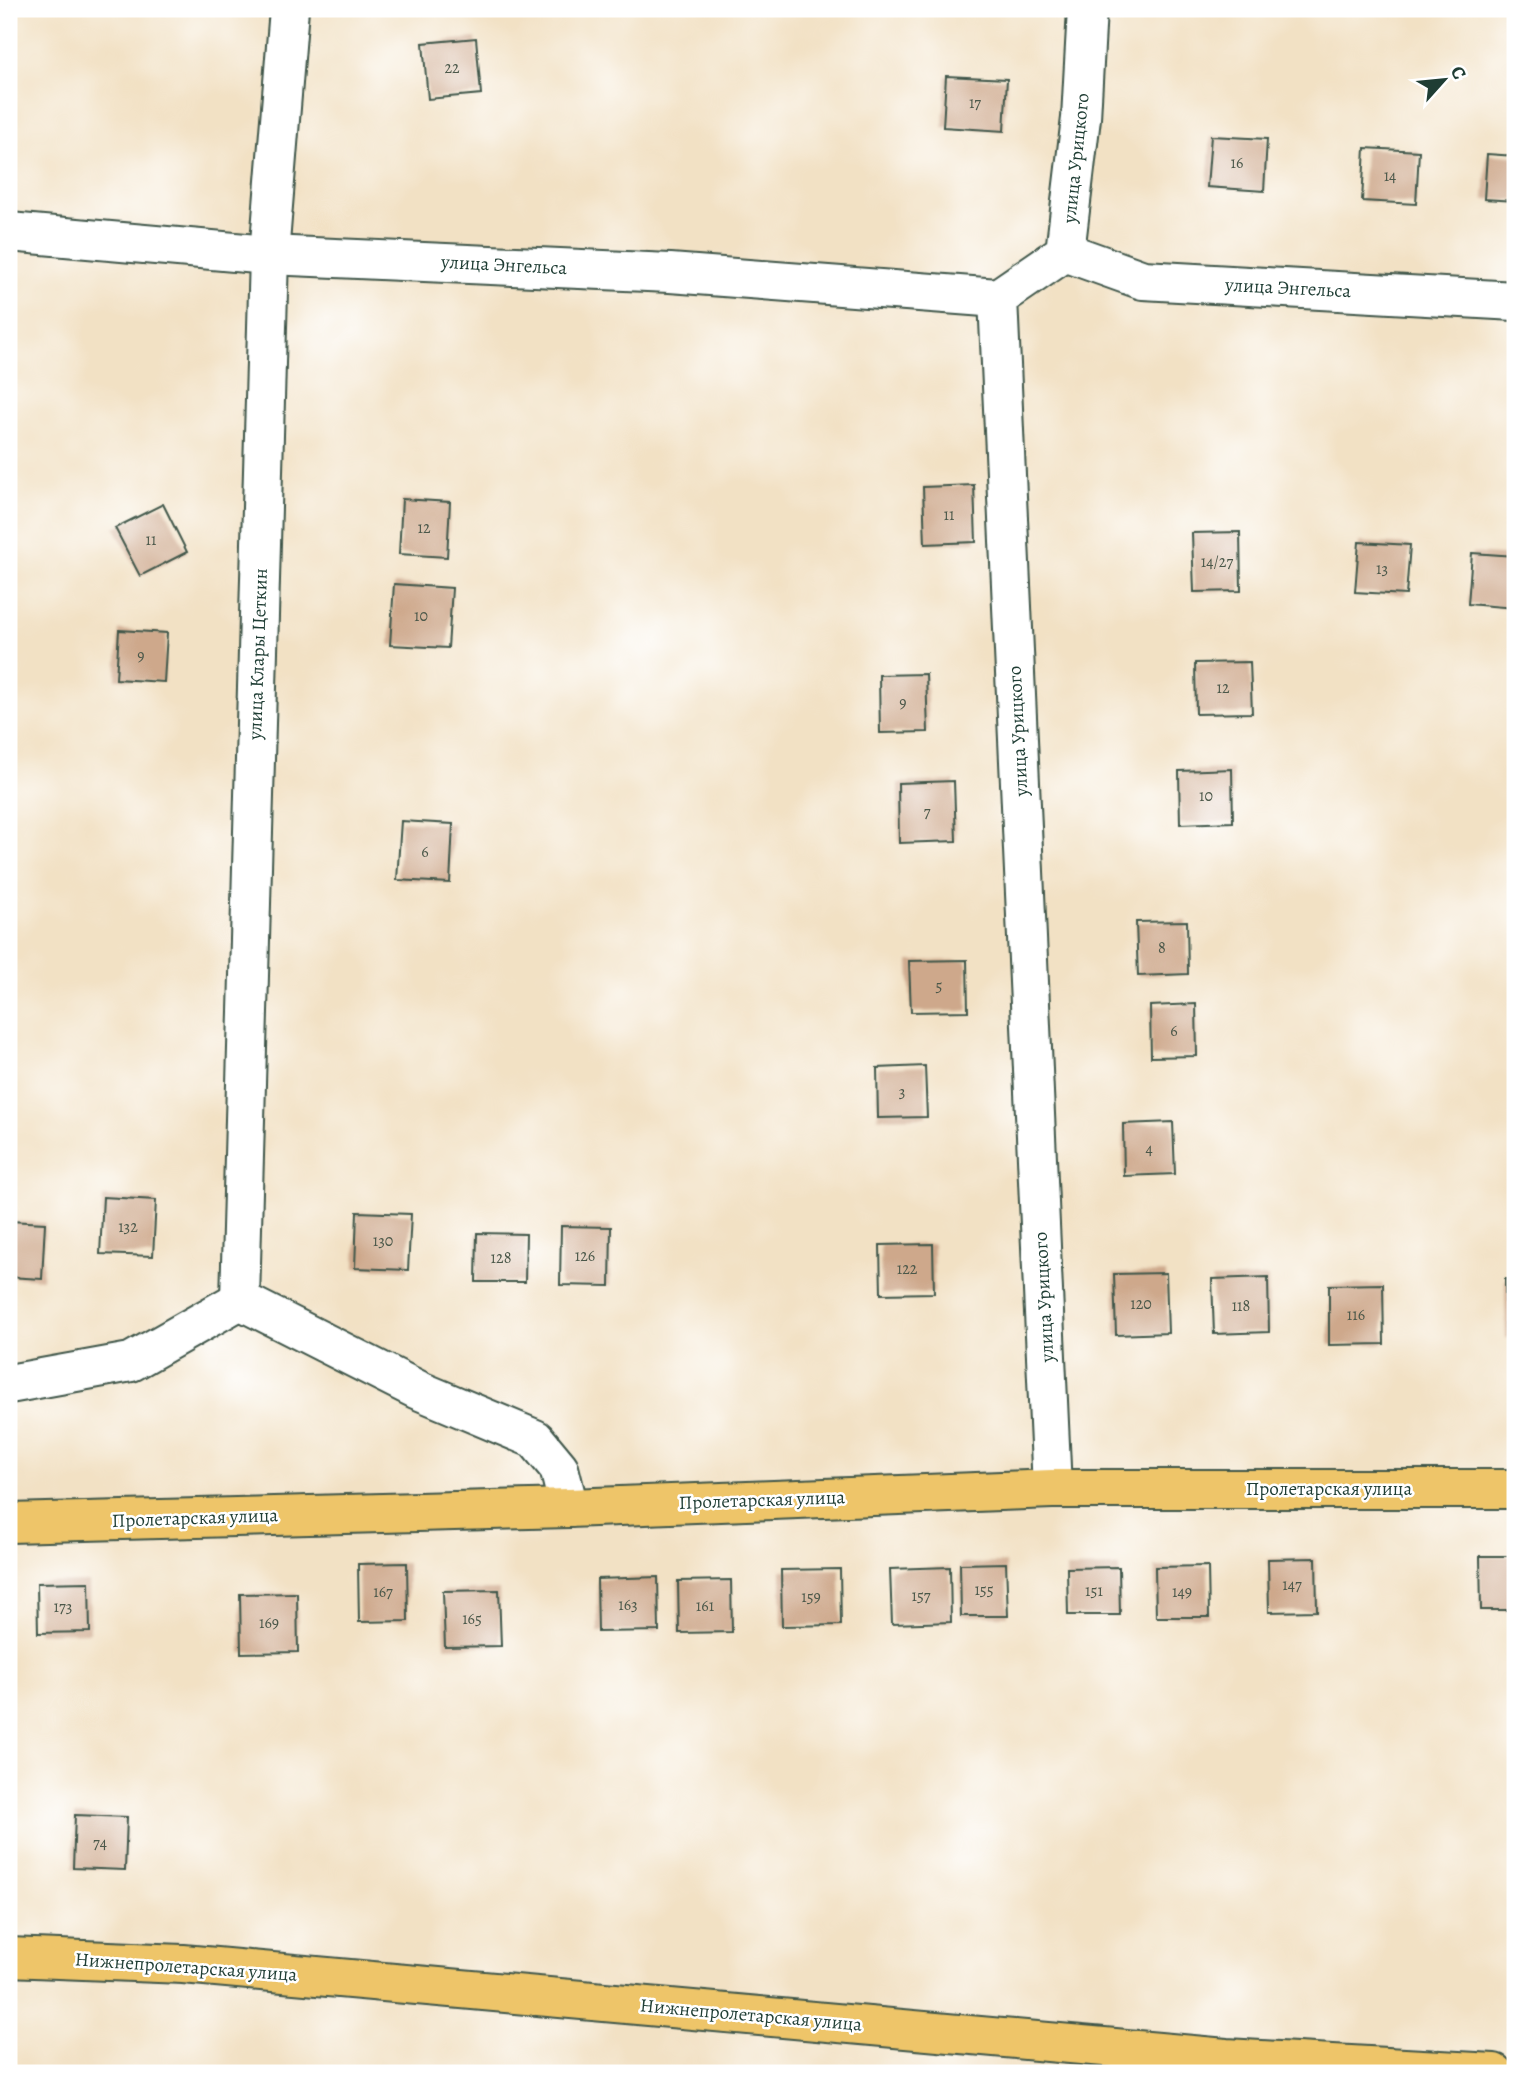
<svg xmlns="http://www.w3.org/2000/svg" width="1524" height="2082" viewBox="0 0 1524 2082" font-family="Alegreya,serif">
  <rect width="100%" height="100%" fill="#fff"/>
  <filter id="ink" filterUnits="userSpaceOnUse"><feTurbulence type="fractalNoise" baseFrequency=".0143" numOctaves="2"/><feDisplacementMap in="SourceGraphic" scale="14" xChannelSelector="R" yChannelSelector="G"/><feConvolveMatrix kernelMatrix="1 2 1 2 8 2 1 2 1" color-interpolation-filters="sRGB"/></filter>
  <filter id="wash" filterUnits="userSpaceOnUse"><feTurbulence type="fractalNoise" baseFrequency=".00686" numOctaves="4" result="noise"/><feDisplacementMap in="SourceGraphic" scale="28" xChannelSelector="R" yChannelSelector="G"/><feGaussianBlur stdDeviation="1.57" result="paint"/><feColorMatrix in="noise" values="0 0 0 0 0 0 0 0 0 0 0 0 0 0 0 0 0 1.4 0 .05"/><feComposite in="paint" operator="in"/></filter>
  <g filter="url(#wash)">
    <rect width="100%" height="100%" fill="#f2e1c4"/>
    <g id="blocks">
      <g fill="#cea88b">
        <polygon points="476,38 481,94 428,99 423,43"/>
        <polygon points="946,76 1007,79 1004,131 943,127"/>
        <polygon points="1211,136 1267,139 1264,191 1207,187"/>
        <polygon points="1365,148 1419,151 1416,204 1362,201"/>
        <polygon points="1487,154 1515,156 1515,201 1484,199"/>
        <polygon points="974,485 976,542 925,544 923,487"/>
        <polygon points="402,499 450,502 447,557 399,554"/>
        <polygon points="163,504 187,552 140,576 115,528"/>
        <polygon points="1240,532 1241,591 1194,592 1192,533"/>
        <polygon points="1359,542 1410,545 1406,595 1355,592"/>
        <polygon points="1472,553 1515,556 1515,608 1468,604"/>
        <polygon points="394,584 452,588 448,648 390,645"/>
        <polygon points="119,630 167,633 164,682 116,679"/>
        <polygon points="1250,662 1252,713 1196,714 1195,663"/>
        <polygon points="926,674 928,732 880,733 879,675"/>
        <polygon points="1232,769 1233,822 1180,824 1179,771"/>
        <polygon points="954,781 956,841 899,843 898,783"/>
        <polygon points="401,821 453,824 450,883 397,880"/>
        <polygon points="1187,921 1188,974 1138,976 1136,922"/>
        <polygon points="967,960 968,1011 911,1012 909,961"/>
        <polygon points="1196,1004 1197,1056 1151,1057 1150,1006"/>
        <polygon points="925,1066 927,1117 878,1118 877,1068"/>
        <polygon points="1173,1122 1175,1174 1124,1176 1123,1124"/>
        <polygon points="103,1197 156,1200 153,1256 100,1254"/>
        <polygon points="357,1212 411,1214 408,1270 355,1268"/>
        <polygon points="9,1221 45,1223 42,1279 9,1277"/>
        <polygon points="561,1226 611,1227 610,1286 560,1285"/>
        <polygon points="477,1233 526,1234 525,1282 476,1282"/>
        <polygon points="933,1244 934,1293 881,1294 880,1245"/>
        <polygon points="1166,1273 1168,1333 1116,1335 1114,1274"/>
        <polygon points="1268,1277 1269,1332 1214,1334 1212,1279"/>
        <polygon points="1505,1279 1515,1279 1515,1338 1506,1338"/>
        <polygon points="1383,1284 1384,1344 1329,1345 1329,1285"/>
        <polygon points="1480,1556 1515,1556 1515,1610 1481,1610"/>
        <polygon points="1316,1558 1317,1611 1269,1612 1268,1559"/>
        <polygon points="407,1563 408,1621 359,1622 358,1564"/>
        <polygon points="1006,1563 1008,1616 961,1616 960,1564"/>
        <polygon points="1208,1566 1209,1617 1156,1617 1155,1567"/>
        <polygon points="950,1567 951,1622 892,1624 890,1569"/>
        <polygon points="1119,1567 1120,1615 1068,1615 1067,1568"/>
        <polygon points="840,1569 841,1625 782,1626 781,1570"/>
        <polygon points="658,1577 659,1631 598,1632 597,1579"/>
        <polygon points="731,1580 732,1632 679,1633 678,1581"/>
        <polygon points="89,1582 90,1632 38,1633 37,1583"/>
        <polygon points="499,1590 501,1646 445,1647 443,1591"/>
        <polygon points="297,1593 298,1652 241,1653 240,1594"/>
        <polygon points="75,1815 127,1817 125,1870 73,1868"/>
      </g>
    </g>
  </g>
  <g filter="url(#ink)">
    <use href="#blocks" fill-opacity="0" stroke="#3f564a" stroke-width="2"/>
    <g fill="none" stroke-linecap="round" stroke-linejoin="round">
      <g stroke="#3f564a" stroke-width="42">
        <g id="minor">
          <polyline points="9,232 269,255 670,273 998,298"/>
          <polyline points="1065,252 1143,280 1515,301"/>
          <polyline points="240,1300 269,255 289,9"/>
          <polyline points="9,1384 131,1362 240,1300 418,1390 535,1439 559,1468 569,1508"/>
          <polyline points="1052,1489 998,298 1065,252 1081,118 1087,9"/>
        </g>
      </g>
      <g stroke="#3f564a" stroke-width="42">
        <g id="major">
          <polyline points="9,1523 569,1508 1052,1489 1515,1489"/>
          <polyline points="9,1957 183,1964 1226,2058 1494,2073"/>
        </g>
      </g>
      <use href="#minor" stroke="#fff" stroke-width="38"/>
      <use href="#major" stroke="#eec569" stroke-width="38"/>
    </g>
  </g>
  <g text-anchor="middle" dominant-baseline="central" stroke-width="5" stroke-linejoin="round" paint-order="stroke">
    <g font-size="16" fill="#4b584a">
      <text x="452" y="68">22</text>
      <text x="975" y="103">17</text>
      <text x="1237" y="163">16</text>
      <text x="1390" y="176">14</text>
      <text x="949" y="515">11</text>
      <text x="424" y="528">12</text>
      <text x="151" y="540">11</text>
      <text x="1217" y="562">14/27</text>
      <text x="1382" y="569">13</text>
      <text x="421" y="616">10</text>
      <text x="141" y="656">9</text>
      <text x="1223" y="688">12</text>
      <text x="903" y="703">9</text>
      <text x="1206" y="796">10</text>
      <text x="927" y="812">7</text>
      <text x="425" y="852">6</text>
      <text x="1162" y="948">8</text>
      <text x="939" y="986">5</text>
      <text x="1174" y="1031">6</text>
      <text x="902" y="1092">3</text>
      <text x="1149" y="1149">4</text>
      <text x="128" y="1227">132</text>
      <text x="383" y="1241">130</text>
      <text x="585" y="1256">126</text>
      <text x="501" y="1258">128</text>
      <text x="907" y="1269">122</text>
      <text x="1141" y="1304">120</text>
      <text x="1241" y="1306">118</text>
      <text x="1356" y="1315">116</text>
      <text x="1292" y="1585">147</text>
      <text x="984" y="1590">155</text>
      <text x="1094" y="1591">151</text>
      <text x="383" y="1592">167</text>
      <text x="1182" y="1592">149</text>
      <text x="921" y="1596">157</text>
      <text x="811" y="1597">159</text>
      <text x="628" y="1605">163</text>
      <text x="705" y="1606">161</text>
      <text x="63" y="1607">173</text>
      <text x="472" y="1619">165</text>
      <text x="269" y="1623">169</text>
      <text x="100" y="1843">74</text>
    </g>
    <g font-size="19" fill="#1f3d34" stroke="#fff">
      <text transform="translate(1076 158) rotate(-84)">улица Урицкого</text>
      <text transform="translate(504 265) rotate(3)">улица Энгельса</text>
      <text transform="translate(1288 288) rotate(3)">улица Энгельса</text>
      <text transform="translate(258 654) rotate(-88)">улица Клары Цеткин</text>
      <text transform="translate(1018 731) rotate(-93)">улица Урицкого</text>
      <text transform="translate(1044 1297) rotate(-93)">улица Урицкого</text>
      <text x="1329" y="1489">Пролетарская улица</text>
      <text transform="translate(762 1500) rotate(-2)">Пролетарская улица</text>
      <text transform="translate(195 1518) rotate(-2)">Пролетарская улица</text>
      <text transform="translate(186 1967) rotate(4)">Нижнепролетарская улица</text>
      <text transform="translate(751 2015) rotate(5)">Нижнепролетарская улица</text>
    </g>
  </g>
  <rect width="1524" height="2082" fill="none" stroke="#fff" stroke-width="35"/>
  <g transform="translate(1444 80) rotate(63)" stroke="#ffffff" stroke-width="5" paint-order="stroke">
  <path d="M0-5L12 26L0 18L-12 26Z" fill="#1f3d34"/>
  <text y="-10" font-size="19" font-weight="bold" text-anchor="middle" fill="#1f3d34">С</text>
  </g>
</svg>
